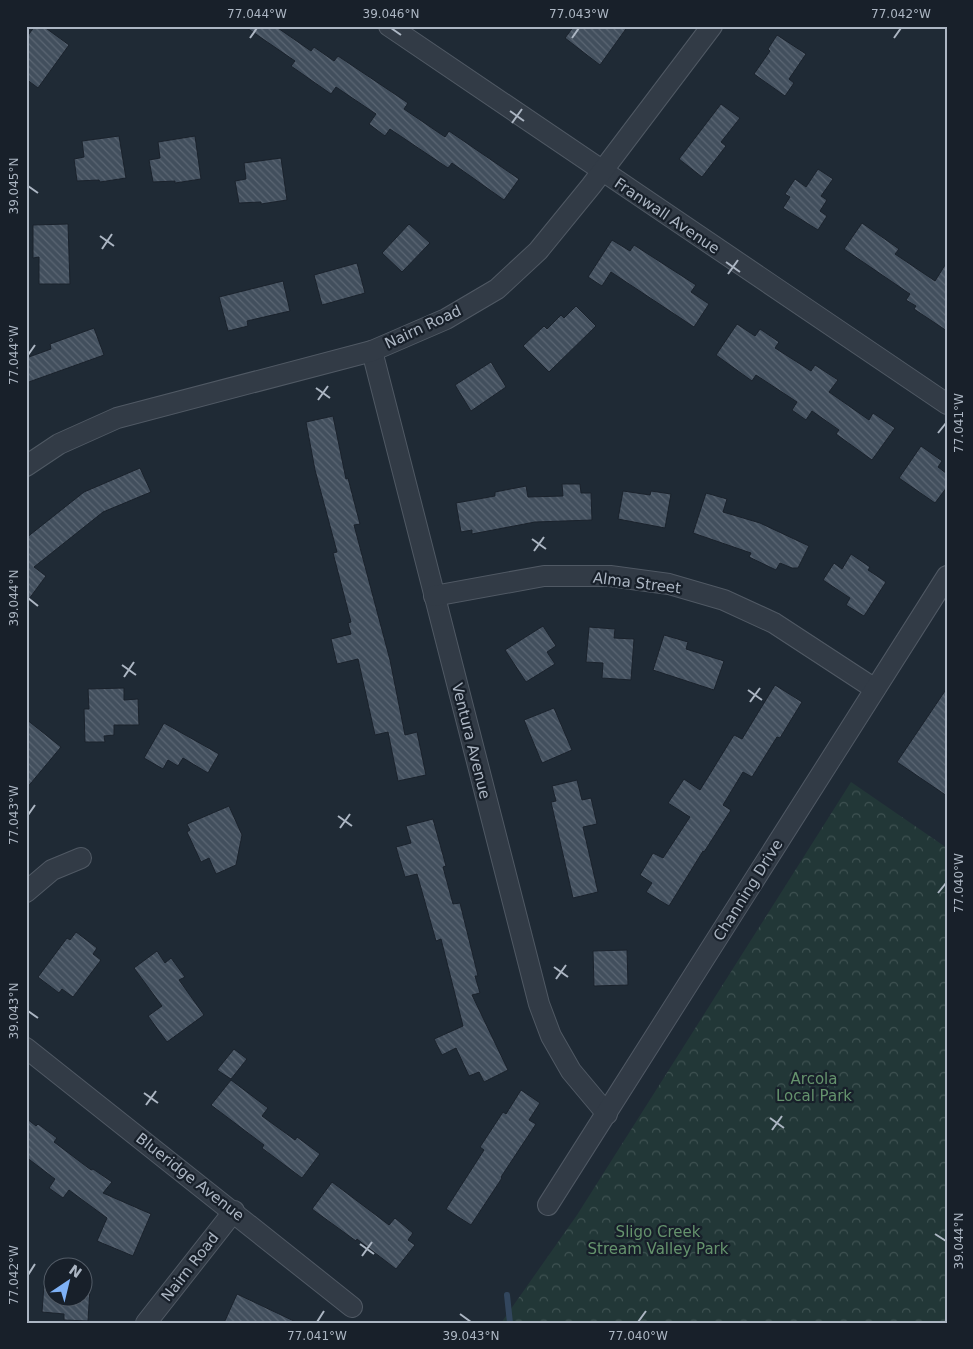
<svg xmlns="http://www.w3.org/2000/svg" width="973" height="1349" viewBox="0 0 973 1349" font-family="'DejaVu Sans',sans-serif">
  <defs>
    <pattern id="forest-crowns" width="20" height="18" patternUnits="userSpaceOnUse" patternTransform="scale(1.25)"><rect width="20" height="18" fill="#223737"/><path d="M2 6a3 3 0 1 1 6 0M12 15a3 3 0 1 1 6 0" fill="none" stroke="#3f5252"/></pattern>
    <pattern id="building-back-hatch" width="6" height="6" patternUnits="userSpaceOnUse" patternTransform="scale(1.25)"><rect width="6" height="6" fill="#424f5d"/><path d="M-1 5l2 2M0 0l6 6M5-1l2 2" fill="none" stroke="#5b6673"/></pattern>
  </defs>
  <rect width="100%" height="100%" fill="#1f2a35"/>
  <polygon fill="url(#forest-crowns)" points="851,782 947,848 947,1323 501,1323 577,1215"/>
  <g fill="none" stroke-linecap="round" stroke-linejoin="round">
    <polyline stroke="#32465d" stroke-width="6" points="507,1295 510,1323"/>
  </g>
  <g fill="url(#building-back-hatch)" stroke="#1a222c">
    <polygon points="35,26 43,26 69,45 38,88 26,79 26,38"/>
    <polygon points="244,26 275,26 311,51 314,47 334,61 338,56 408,103 404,109 445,137 449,131 519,179 504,200 452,163 448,168 390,129 385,136 369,124 376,114 336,87 331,94 291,66 295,61"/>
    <polygon points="574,26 628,26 600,65 565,38"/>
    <polygon points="777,35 806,54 789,79 794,83 785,96 754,74 770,51 768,49"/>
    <polygon points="721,104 740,118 721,142 726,146 702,177 679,159"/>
    <polygon points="119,136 126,178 100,182 99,180 77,181 74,159 84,157 82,141"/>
    <polygon points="195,136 201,179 175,183 175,181 153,182 149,160 160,158 158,142"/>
    <polygon points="281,158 287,200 261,204 261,202 239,203 235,181 246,179 244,163"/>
    <polygon points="818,169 833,179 821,196 827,200 820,211 827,216 818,230 783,208 790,197 785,194 795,179 806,187"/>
    <polygon points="862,223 899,249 895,254 935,281 947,262 947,331 914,309 916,306 906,300 910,294 844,249"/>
    <polygon points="68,224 70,284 39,284 39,257 33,258 33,225"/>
    <polygon points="409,224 430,243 402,272 382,253"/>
    <polygon points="612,240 630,251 634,245 696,285 691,292 709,304 694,327 611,272 602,286 588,277"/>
    <polygon points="357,263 365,293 322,305 314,275"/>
    <polygon points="283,281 290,311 247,321 248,326 228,331 219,297"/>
    <polygon points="576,306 596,326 549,372 523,346 544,326 547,329 561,315 564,318"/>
    <polygon points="737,324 755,336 760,329 779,342 775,348 811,371 815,365 838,380 829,392 869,420 873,413 895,428 872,460 836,434 839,430 812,411 806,420 792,410 797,402 756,375 752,381 716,355"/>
    <polygon points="94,328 104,355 26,383 26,358 51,349 50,344"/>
    <polygon points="491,362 506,387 471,411 455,385"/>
    <polygon points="333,416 346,479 348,478 360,524 354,525 390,660 405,735 417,732 426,775 398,781 388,732 375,735 358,659 337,664 331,639 351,634 348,623 351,622 333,553 337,552 315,470 306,422"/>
    <polygon points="921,446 942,461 938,467 947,474 947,487 935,503 899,478"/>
    <polygon points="140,468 151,492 103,512 34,567 46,576 26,603 26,538 84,492"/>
    <polygon points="562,484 580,484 581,493 591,493 592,520 535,522 472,534 472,530 461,532 456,503 495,496 495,492 526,486 528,497 563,496"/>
    <polygon points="623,491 650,495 651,491 671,494 665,528 618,519"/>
    <polygon points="706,493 727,499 723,512 760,523 809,546 798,568 792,568 780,563 776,570 749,557 751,553 693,533"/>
    <polygon points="851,554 870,567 868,570 886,582 864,616 846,605 850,598 823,580 834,563 842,569"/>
    <polygon points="543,626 556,646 547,652 555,664 526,682 505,650"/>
    <polygon points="589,627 615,629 614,638 634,639 631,680 602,678 603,663 586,662"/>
    <polygon points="664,635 688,642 686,649 724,661 714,690 653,670"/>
    <polygon points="775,685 802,702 780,738 777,737 752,777 743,772 723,805 731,810 704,852 703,851 669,906 646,892 652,883 640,875 653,853 663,858 690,817 668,803 684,779 700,790 734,735 742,739"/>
    <polygon points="124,688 124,700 138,699 139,725 114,725 114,735 104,736 105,742 85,742 84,709 89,709 88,689"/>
    <polygon points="947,688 947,796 897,762"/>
    <polygon points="554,708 572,750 542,763 524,720"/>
    <polygon points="26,719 61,747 26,789"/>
    <polygon points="164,723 219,754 208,773 183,758 178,766 168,760 163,769 144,758"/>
    <polygon points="577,780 582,800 591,798 597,824 583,827 598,892 573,898 551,802 556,801 552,786"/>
    <polygon points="229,806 242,835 236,865 216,874 209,858 201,862 187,832 190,830 187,824"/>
    <polygon points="433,819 446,866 443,867 453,904 460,903 478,976 475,976 480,993 472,995 508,1070 484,1082 479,1072 469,1076 456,1048 442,1055 434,1039 463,1026 441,939 436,941 417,874 405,877 396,847 411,843 406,826"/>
    <polygon points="76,932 97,948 93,954 101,960 73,997 62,989 59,993 38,977 67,938 70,940"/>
    <polygon points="627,950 628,985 594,986 593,951"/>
    <polygon points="157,951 165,963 171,958 185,977 179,980 204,1015 167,1042 148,1016 162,1006 134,968"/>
    <polygon points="234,1049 247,1059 231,1079 217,1070"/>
    <polygon points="231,1080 268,1108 262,1116 295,1140 297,1137 320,1154 302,1178 262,1148 264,1145 211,1105"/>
    <polygon points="521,1090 540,1103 529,1120 536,1124 501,1177 502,1178 471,1225 446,1209 484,1150 480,1147 503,1112 506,1114"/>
    <polygon points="26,1118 36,1126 38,1124 57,1138 54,1142 91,1170 93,1169 112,1182 103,1193 151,1214 133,1256 97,1241 107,1218 69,1190 63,1198 49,1188 55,1179 26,1157"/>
    <polygon points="332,1182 389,1225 395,1218 413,1233 408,1240 415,1245 396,1269 357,1239 356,1241 312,1209"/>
    <polygon points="44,1285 52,1285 52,1296 82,1296 82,1288 90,1288 88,1321 64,1320 64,1314 42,1312"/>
    <polygon points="237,1294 298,1323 224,1323"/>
  </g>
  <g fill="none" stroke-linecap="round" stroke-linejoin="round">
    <g stroke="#505964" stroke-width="22">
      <g id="minor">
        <polyline points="389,26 947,404"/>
        <polyline points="372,351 539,1004 551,1036 571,1071 607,1114"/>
        <polyline points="26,466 59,444 117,418 372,351 446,319 497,289 538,251 591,186 712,26"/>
        <polyline points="434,596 544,576 610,576 669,584 724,600 774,623 875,689"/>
        <polyline points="26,892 52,870 81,858"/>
        <polyline points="26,1048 352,1307"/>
        <polyline points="548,1205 947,576"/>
        <polyline points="146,1323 234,1211"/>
      </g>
    </g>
    <use href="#minor" stroke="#323b46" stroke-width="20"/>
  </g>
  <path fill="none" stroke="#acb6c3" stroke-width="2" d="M391,28L401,35M250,38L257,28M572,38L579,28M894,38L901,28M510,111L524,121M512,123L522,109M28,186L38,193M100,236L114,246M102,249L112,234M726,262L740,272M728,274L738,260M28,355L35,345M316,388L330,398M318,400L328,386M938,433L946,423M532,539L546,549M534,551L544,537M28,598L38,606M122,665L136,675M124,677L134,662M748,690L762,700M750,702L760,688M28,815L35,805M338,816L352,826M340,828L350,814M938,893L946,883M554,967L568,977M556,979L566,965M28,1011L38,1018M144,1093L158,1103M146,1105L156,1091M770,1118L784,1128M772,1130L782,1116M935,1234L946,1241M360,1244L374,1254M362,1256L372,1242M28,1275L35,1264M460,1314L471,1322M317,1322L324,1311M638,1322L646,1311"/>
  <g text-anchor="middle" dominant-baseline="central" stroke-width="4.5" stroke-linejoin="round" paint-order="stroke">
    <g font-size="15" fill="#acb6c3" stroke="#18202a">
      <text transform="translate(667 216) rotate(34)">Franwall Avenue</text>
      <text transform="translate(423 327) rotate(-25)">Nairn Road</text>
      <text transform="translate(637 583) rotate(7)">Alma Street</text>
      <text transform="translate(471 741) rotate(76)">Ventura Avenue</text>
      <text transform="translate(748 890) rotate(-58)">Channing Drive</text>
      <text transform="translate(190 1177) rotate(38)">Blueridge Avenue</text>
      <text transform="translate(190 1267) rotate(-52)">Nairn Road</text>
    </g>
    <g font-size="15" fill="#65936d" stroke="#18202a">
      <text x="814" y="1079">Arcola<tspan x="814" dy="17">Local Park</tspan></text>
      <text x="658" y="1232">Sligo Creek<tspan x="658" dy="17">Stream Valley Park</tspan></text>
    </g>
  </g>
  <rect width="973" height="1349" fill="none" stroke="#18202a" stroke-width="55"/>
  <g transform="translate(68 1282) rotate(35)"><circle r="24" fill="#18202a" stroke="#535c67"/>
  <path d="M0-4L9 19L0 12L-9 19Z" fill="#7eb1f6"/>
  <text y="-8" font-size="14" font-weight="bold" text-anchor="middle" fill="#acb6c3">N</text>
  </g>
  <rect x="28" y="28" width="918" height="1294" fill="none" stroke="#acb6c3" stroke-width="2"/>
  <g font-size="12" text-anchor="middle" fill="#acb6c3">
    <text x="257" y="18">77.044°W</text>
    <text x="391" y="18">39.046°N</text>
    <text x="579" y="18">77.043°W</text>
    <text x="901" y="18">77.042°W</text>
    <text transform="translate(14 186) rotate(-90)" y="4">39.045°N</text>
    <text transform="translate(14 355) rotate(-90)" y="4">77.044°W</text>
    <text transform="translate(959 423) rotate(-90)" y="4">77.041°W</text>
    <text transform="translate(14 598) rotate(-90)" y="4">39.044°N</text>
    <text transform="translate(14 815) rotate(-90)" y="4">77.043°W</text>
    <text transform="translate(959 883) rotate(-90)" y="4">77.040°W</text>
    <text transform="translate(14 1011) rotate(-90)" y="4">39.043°N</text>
    <text transform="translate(959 1241) rotate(-90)" y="4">39.044°N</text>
    <text transform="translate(14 1275) rotate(-90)" y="4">77.042°W</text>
    <text x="317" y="1340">77.041°W</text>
    <text x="471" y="1340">39.043°N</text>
    <text x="638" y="1340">77.040°W</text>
  </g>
</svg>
